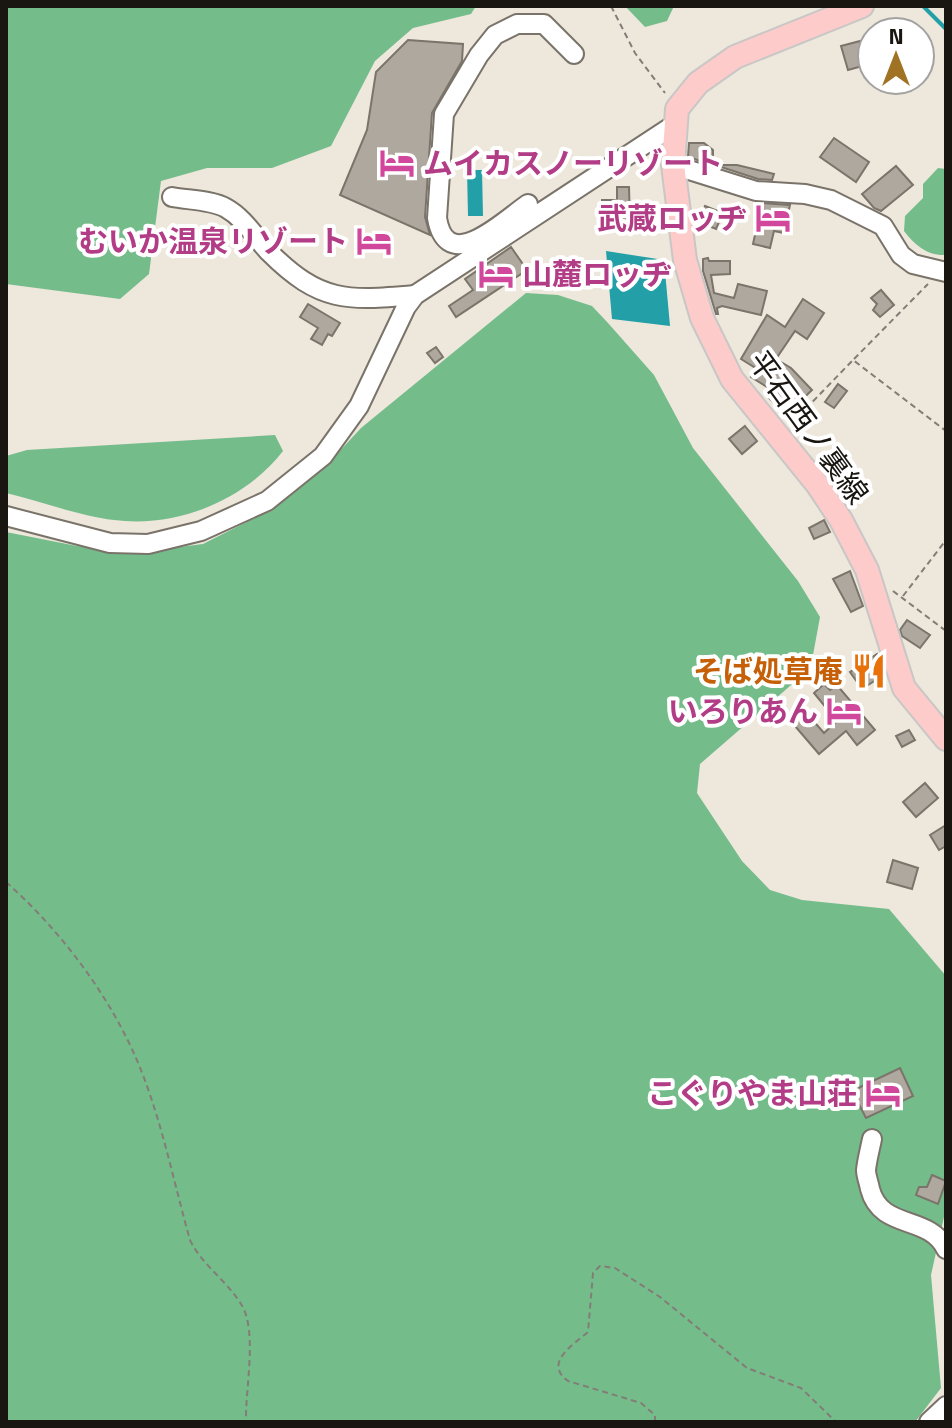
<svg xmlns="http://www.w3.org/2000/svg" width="952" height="1428" viewBox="0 0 952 1428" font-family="'Titillium Web','Noto Sans JP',sans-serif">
  <rect width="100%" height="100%" fill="#eee7dc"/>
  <g fill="#75bc8b">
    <polygon points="6,6 476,6 471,14 413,28 375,61 331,146 272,168 207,168 161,181 149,274 120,299 6,284"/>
    <polygon points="625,6 674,6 667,21 645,27"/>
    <path d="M938,168L946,169V255C927,256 915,245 904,231L905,216L923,198V184Z"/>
    <polygon points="526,293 558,295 592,306 608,323 654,375 693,448 798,581 820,617 813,655 798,679 700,764 697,793 742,861 770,890 802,900 889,909 946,976 946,1208 931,1275 941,1388 915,1422 6,1422 6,532 77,546 140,552 203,544 276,507 323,469 361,428"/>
    <path d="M275,435L283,451C244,501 177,528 114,520C79,516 40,501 6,493V456L27,450Z"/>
  </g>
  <g fill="#239fa8">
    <polygon points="467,170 482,170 483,216 468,216"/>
    <polygon points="606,251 664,260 670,326 612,319"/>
  </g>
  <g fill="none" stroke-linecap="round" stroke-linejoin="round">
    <polyline stroke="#239fa8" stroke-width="4" points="923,6 946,29"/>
  </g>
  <g fill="#afa89e" stroke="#7a746a" stroke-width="2">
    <polygon points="408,40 463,44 462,61 432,113 425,217 430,235 340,195 367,130 376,72"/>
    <polygon points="860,41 866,65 848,70 841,46"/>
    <polygon points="834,138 869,162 856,182 820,157"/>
    <polygon points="689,143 704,143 713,150 713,165 688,157"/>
    <polygon points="715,165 737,165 774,174 772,180 758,179"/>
    <polygon points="896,166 913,185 881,211 874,208 862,194"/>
    <polygon points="617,187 629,187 630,221 602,221 602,200 617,200"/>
    <polygon points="762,203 790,205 784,233 774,231 770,248 753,244"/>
    <polygon points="705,206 723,213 716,229 699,222"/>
    <polygon points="511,247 527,270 456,317 449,306 473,290 465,279"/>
    <polygon points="708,258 709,261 730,261 730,274 711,275 714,293 734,298 738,284 767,291 761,315 722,306 717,308 718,314 716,314 703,271 703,259"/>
    <polygon points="881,290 894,305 880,317 873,310 877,304 871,298"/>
    <polygon points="803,299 824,313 807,339 795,331 776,359 791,368 812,390 786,415 769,398 775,392 751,377 757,369 741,359 767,315 785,327"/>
    <polygon points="308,304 340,323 332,336 328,334 322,345 311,339 318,328 300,317"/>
    <polygon points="436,347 443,357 435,363 427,353"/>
    <polygon points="838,384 847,391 834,408 825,402"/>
    <polygon points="745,426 757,441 742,454 729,439"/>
    <polygon points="824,520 830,532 814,539 809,528"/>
    <polygon points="850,571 863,606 851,612 833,579"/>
    <polygon points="907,620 930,635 920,648 902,636 900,630"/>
    <polygon points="877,654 885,674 862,689 850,672"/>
    <polygon points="824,684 830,690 837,685 875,730 857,745 846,731 819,754 789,719 802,708 824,733 837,721 814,693"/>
    <polygon points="909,730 915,740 902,747 896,736"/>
    <polygon points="925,783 938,798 916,817 903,802"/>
    <polygon points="946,825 946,846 939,850 930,835"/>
    <polygon points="893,860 918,868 912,889 887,882"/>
    <polygon points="900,1068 913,1096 866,1118 852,1091"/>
    <polygon points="932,1175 946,1181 938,1204 916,1195 919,1187 927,1187"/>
  </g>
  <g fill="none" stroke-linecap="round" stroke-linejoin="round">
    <g stroke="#797369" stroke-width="22">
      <g id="minor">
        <polyline points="673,165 756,191 805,194 831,200 883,226 901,255 913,264 946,272"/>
        <path d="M172,197C188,200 212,200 226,208C244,218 255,237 269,252C320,303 347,301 415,295"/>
        <path d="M528,204C502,222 447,276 437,218L444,114L479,55L495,35L517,24H544L574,54"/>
        <polyline points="6,516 110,543 148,544 201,531 267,501 323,456 359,406 406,307 415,295 674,125"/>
        <path d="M872,1139C870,1149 867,1160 866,1170C866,1176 869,1183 870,1189C881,1231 929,1214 946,1249"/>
        <polyline points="929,1422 946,1406"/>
      </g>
    </g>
    <g stroke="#c8c7c6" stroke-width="26">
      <polyline id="major" points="862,6 735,57 698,83 677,109 673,165 685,260 702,318 732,379 817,484 841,520 867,570 904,688 946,739"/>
    </g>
    <g stroke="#827d76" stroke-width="2" stroke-dasharray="6 4" stroke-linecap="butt">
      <polyline points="611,6 635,53 665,93"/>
      <polyline points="854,359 928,284"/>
      <polyline points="792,423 853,360 946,431"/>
      <polyline points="893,591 946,631"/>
      <polyline points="903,596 946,540"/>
      <path d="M6,882C60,930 107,992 136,1058C161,1116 173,1180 190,1240C202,1265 226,1280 241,1304C258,1330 245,1390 246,1422"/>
      <path d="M655,1422V1415L641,1403L568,1381C543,1363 573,1345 588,1332L593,1273L600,1266L615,1268L660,1297L747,1368L801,1388L836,1422"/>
    </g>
    <use href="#minor" stroke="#fff" stroke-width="18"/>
    <use href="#major" stroke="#fdccca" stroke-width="22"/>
  </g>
  <defs>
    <g id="hotel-bare" transform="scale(2.76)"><path d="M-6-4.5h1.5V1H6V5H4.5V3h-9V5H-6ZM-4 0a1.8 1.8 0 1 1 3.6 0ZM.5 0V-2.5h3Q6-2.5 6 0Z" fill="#d1479c" stroke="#fff" stroke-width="2.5" paint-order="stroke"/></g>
    <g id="restaurant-bare" transform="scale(2.76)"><path d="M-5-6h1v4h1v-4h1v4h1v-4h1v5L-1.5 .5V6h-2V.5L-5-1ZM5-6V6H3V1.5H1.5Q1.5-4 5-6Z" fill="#e8710a" stroke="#fff" stroke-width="2.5" paint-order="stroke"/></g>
  </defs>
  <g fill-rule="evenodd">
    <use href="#hotel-bare" x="397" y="163"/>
    <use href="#hotel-bare" x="773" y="218"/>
    <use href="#hotel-bare" x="374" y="241"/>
    <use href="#hotel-bare" x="496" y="274"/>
    <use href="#restaurant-bare" x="869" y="671"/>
    <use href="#hotel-bare" x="844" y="711"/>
    <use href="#hotel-bare" x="883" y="1093"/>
  </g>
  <g text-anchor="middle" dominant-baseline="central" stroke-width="8" stroke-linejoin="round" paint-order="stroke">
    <g font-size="30" font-weight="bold" fill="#b23c85" stroke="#fff" text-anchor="end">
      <text x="423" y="163" text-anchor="start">ムイカスノーリゾート</text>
      <text x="747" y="218">武蔵ロッヂ</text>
      <text x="348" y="241">むいか温泉リゾート</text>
      <text x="522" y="274" text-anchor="start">山麓ロッヂ</text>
      <text x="818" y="711">いろりあん</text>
      <text x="857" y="1093">こぐりやま山荘</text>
    </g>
    <g font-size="30" fill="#191612" stroke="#fff">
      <text transform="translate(809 427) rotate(54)">平石西ノ裏線</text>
    </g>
    <g font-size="30" font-weight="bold" fill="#c56008" stroke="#fff" text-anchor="end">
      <text x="843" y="671">そば処草庵</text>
    </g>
  </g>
  <rect width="952" height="1428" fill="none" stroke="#191612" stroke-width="16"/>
  <g transform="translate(896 56)"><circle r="38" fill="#ffffff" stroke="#a3a2a0" stroke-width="2"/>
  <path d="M0-6L14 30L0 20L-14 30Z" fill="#a07224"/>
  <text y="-12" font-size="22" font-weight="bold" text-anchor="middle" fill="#191612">N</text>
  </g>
</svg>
